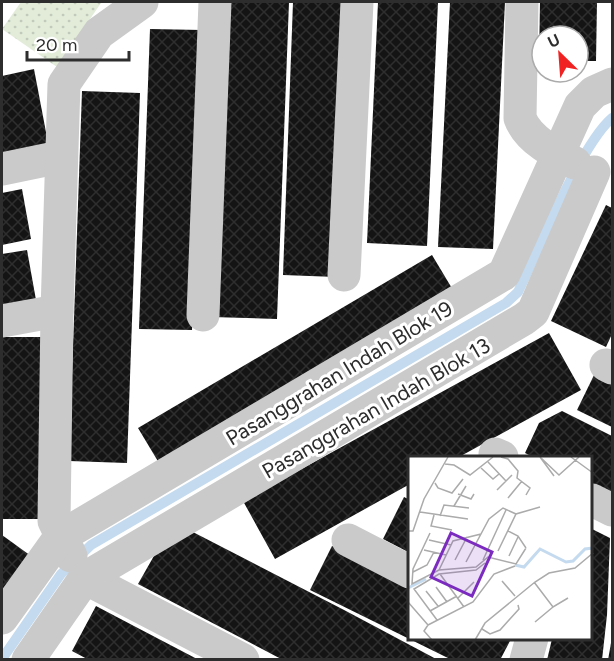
<svg xmlns="http://www.w3.org/2000/svg" width="614" height="661" viewBox="0 0 614 661" font-family="Figtree,sans-serif">
  <defs>
    <pattern id="grass-dots" width="8" height="8" patternUnits="userSpaceOnUse" patternTransform="scale(1.5)"><rect width="8" height="8" fill="#e2ecd9"/><path d="M2 2h.1M6 6h.1" fill="none" stroke="#c2cbbb" stroke-width="1.8" stroke-linecap="round"/></pattern>
    <pattern id="building-cross-hatch" width="8" height="8" patternUnits="userSpaceOnUse" patternTransform="scale(1.5)"><rect width="8" height="8" fill="#141414"/><path d="M0 0l8 8M0 8l8-8" fill="none" stroke="#2e2e2e"/></pattern>
  </defs>
  <rect width="100%" height="100%" fill="#fff"/>
  <polygon fill="url(#grass-dots)" points="21,2 99,2 101,3 57,67 2,29"/>
  <g fill="none" stroke-linecap="round" stroke-linejoin="round">
    <path stroke="#c4daee" stroke-width="10" d="M2,659L61,574L91,545L506,303L518,292C538,251 581,144 612,118"/>
  </g>
  <g fill="url(#building-cross-hatch)">
    <polygon points="223,2 289,2 277,319 211,317"/>
    <polygon points="293,2 346,2 336,277 283,275"/>
    <polygon points="378,2 438,2 427,246 367,243"/>
    <polygon points="450,2 505,2 493,249 438,247"/>
    <polygon points="540,2 597,2 596,61 578,61 578,36 542,36 542,60 539,60"/>
    <polygon points="150,29 202,30 192,330 139,329"/>
    <polygon points="34,69 49,148 2,158 2,76"/>
    <polygon points="82,91 140,93 127,463 69,461"/>
    <polygon points="22,189 31,239 2,245 2,193"/>
    <polygon points="606,205 612,208 612,334 606,347 551,321"/>
    <polygon points="27,250 36,300 2,306 2,254"/>
    <polygon points="432,255 456,295 162,468 138,428"/>
    <polygon points="549,333 581,390 459,457 410,457 410,484 275,559 243,501"/>
    <polygon points="2,337 42,337 41,519 2,519"/>
    <polygon points="596,371 612,379 612,427 577,410"/>
    <polygon points="562,411 612,436 612,495 592,485 592,457 533,457 525,453 539,423"/>
    <polygon points="404,497 410,500 410,553 383,539"/>
    <polygon points="592,529 610,538 607,615 602,660 547,660 552,639 592,638"/>
    <polygon points="189,530 346,611 438,660 283,660 138,584 159,547"/>
    <polygon points="2,535 31,556 2,597"/>
    <polygon points="332,546 410,584 410,639 511,639 500,660 452,660 310,590"/>
    <polygon points="96,606 134,626 199,660 89,660 72,651"/>
    <polygon points="611,643 612,660 608,660"/>
  </g>
  <g fill="none" stroke-linecap="round" stroke-linejoin="round">
    <g stroke="#cacaca" stroke-width="33">
      <path d="M522,2L520,118C528,140 556,154 575,163"/>
      <polyline points="2,169 60,157"/>
      <polyline points="344,275 357,2"/>
      <polyline points="203,315 215,2"/>
      <polyline points="2,321 57,311"/>
      <polyline points="606,365 612,368"/>
      <polyline points="495,454 502,457"/>
      <polyline points="592,500 612,510"/>
      <polyline points="348,540 410,572"/>
      <polyline points="71,556 54,521 57,311 64,84 99,33 142,2"/>
      <polyline points="85,578 243,660"/>
      <polyline points="2,618 60,537 504,274 580,106 594,92 612,84"/>
      <polyline points="28,660 85,578 524,319 533,312 594,172"/>
      <polyline points="526,660 532,638"/>
    </g>
  </g>
  <g text-anchor="middle" dominant-baseline="central" stroke-width="6" stroke-linejoin="round" paint-order="stroke">
    <g font-size="21" fill="#2d2d2d" stroke="#fff">
      <text transform="translate(339 373) rotate(-31)">Pasanggrahan Indah Blok 19</text>
      <text transform="translate(376 408) rotate(-30)">Pasanggrahan Indah Blok 13</text>
    </g>
  </g>
  <g transform="translate(408 456)">
    <rect width="184" height="184" fill="#fff"/>
    <path fill="none" stroke="#c4daee" stroke-width="3" d="M107,109L116,111L132,93L158,106L165,105L177,93L185,92M0,132L18,123"/>
    <path fill="none" stroke="#ababab" stroke-width="1.5" d="M93,1L100,3L110,15L109,22L122,32L118,39M132,1L151,19L171,1M132,1L146,20M163,1L185,17M80,6L98,25M37,8L46,9L62,19L85,1M73,12L85,23L91,18M27,27L30,32L44,37L55,23M89,34L104,19M50,38L63,43L66,38M100,42L114,25M46,50L58,30M12,56L60,63M26,59L23,70L44,74M32,60L36,49L61,52M0,75H5L16,43L40,1M100,75L110,80L118,92M22,77L5,113L4,128L31,114L68,111L80,101L108,108L118,92M21,84L43,89M16,94L38,99M90,95L108,58L132,51M101,100L110,81M47,104L59,81M75,104L98,54M58,106L81,63L95,52L108,58M31,114L45,85L73,78M5,116L19,109L26,96M32,118L56,151M94,125L107,140M126,126L145,151L160,142M28,131L39,146M18,135L30,150M50,142L66,126M0,146L20,169M22,155L49,140M29,164L6,133L31,118L68,114L77,107M127,166L145,151M20,169L65,146L86,118L107,110M20,169L16,175L24,184M74,173L82,178L92,174L111,153L110,149M67,184L77,167L127,126L141,117L167,112L185,97"/>
    <path fill="#7b2cbf" fill-opacity="0.15" stroke="#7b2cbf" stroke-width="3" d="M43,77L84,96L64,140L23,121Z"/>
    <rect width="184" height="184" fill="none" stroke="#2d2d2d" stroke-width="3"/>
  </g>
  <rect width="614" height="661" fill="none" stroke="#2d2d2d" stroke-width="6"/>
  <g transform="translate(560 54) rotate(335)"><circle r="28" fill="#ffffff" stroke="#ababab" stroke-width="1.5"/>
  <path d="M0-4.5L10 22L0 15L-10 22Z" fill="#f12222"/>
  <text y="-9" font-size="16" font-weight="bold" text-anchor="middle" fill="#2d2d2d">U</text>
  </g>
  <path d="M27 51v9h102v-9" fill="none" stroke="#2d2d2d" stroke-width="3"/>
  <text x="36" y="51" font-size="18" fill="#2d2d2d" stroke="#ffffff" stroke-width="4.5" paint-order="stroke">20 m</text>
</svg>
